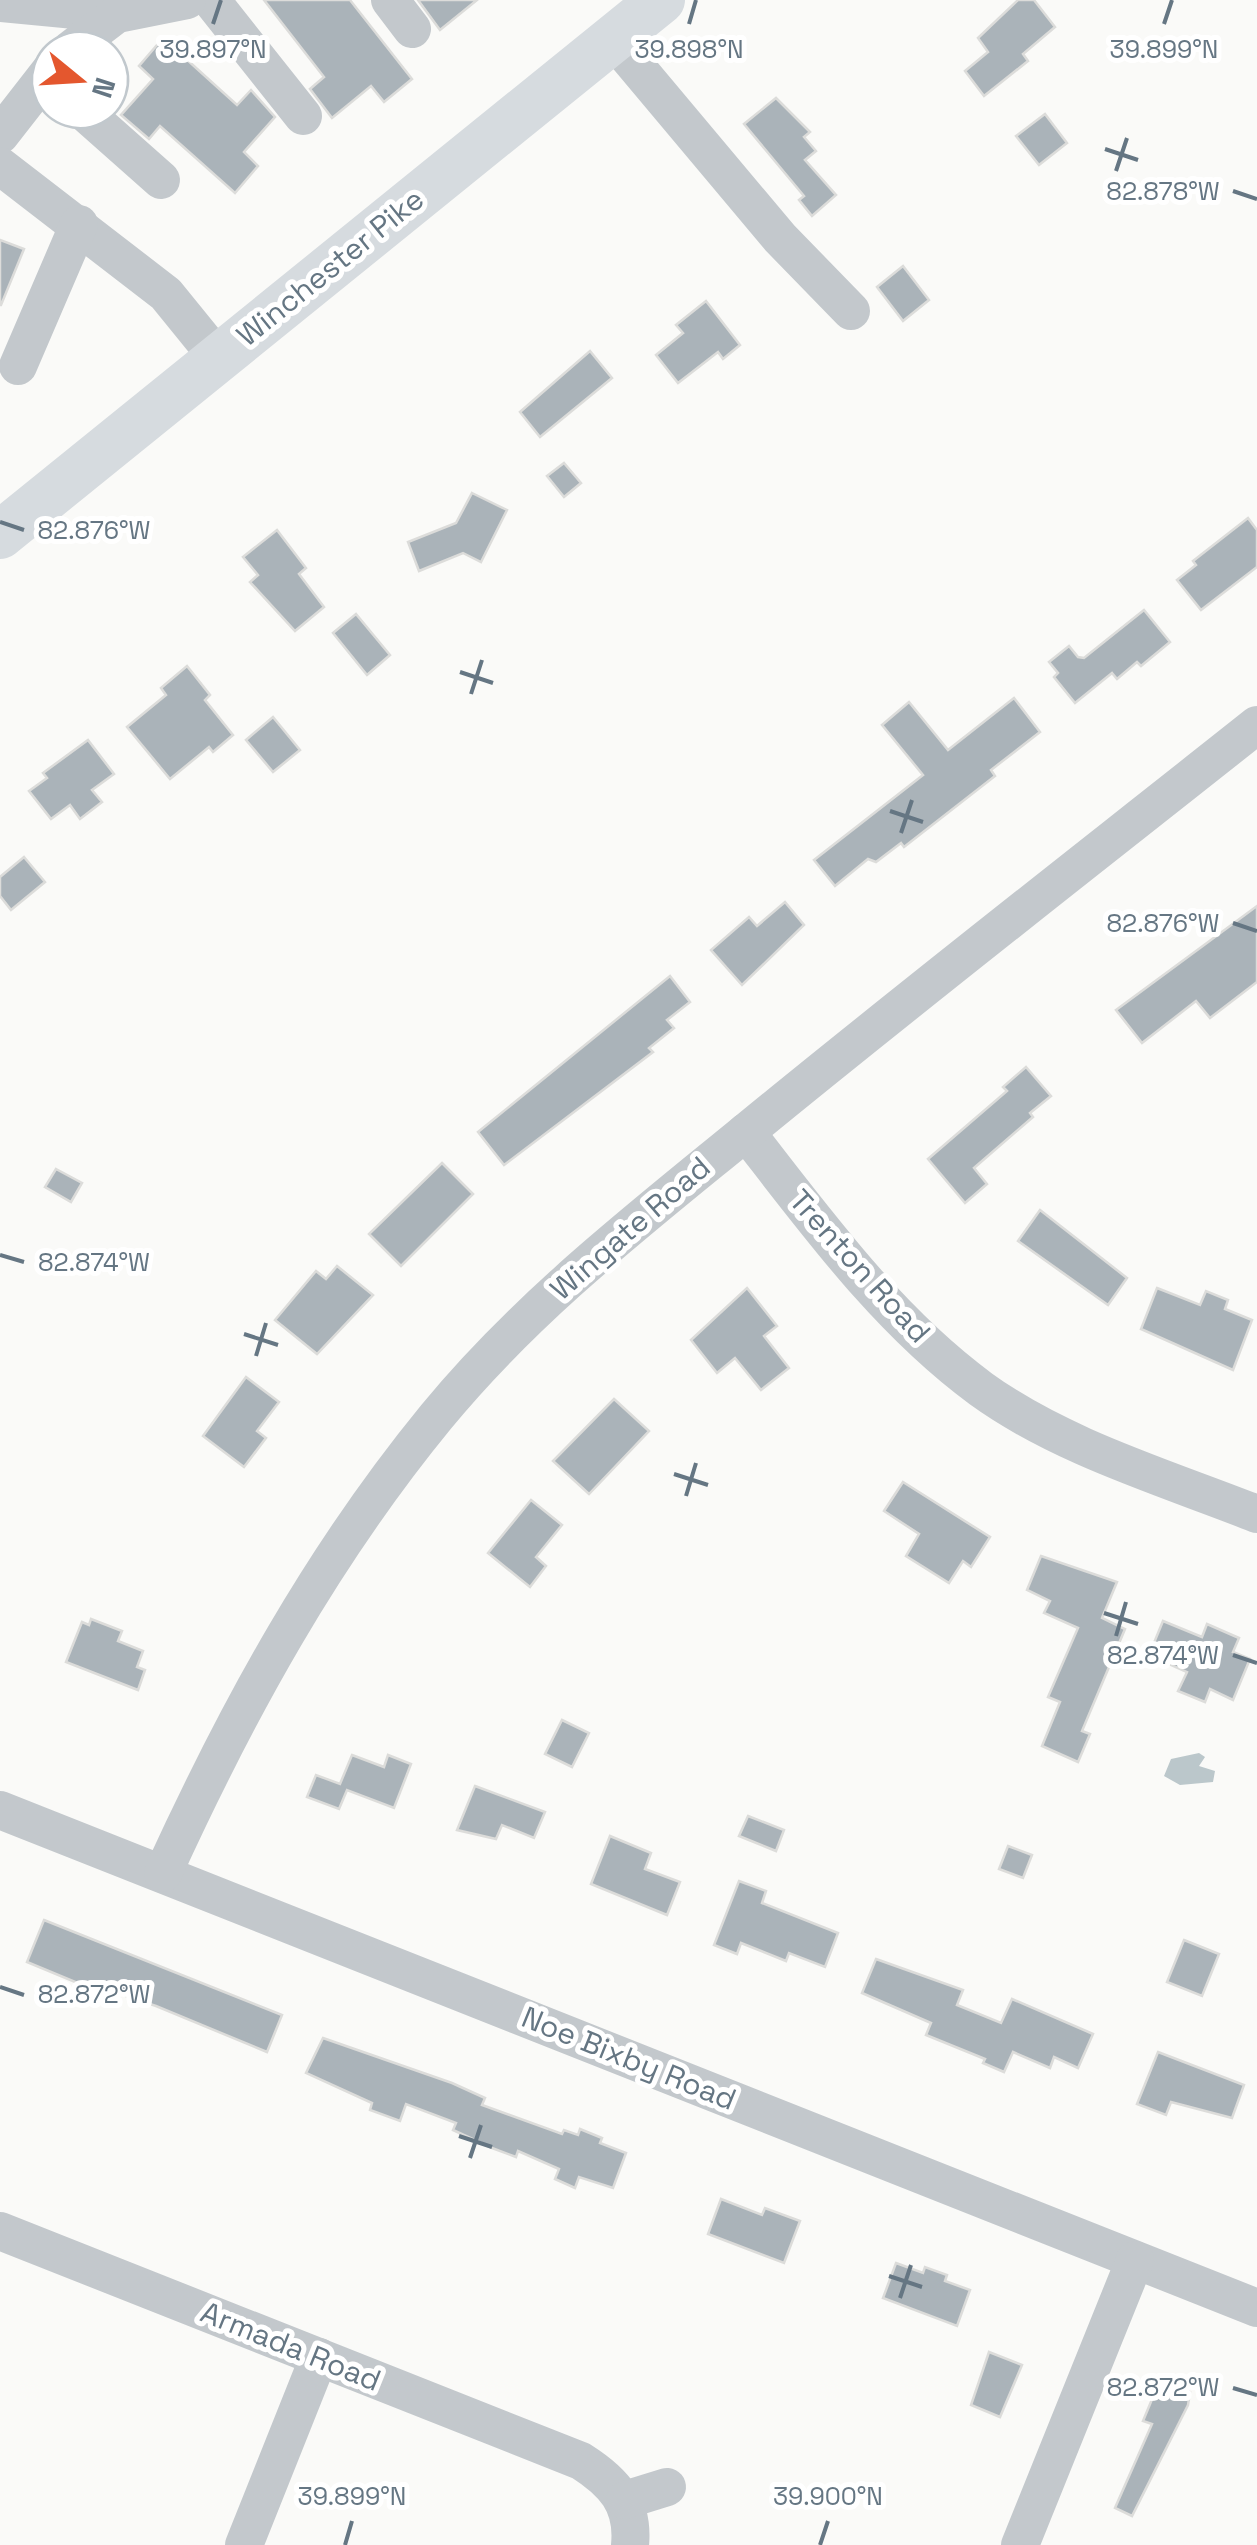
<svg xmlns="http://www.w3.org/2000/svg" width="1257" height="2545" viewBox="0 0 1257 2545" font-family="'Space Grotesk',sans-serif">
  <rect width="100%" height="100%" fill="#fafaf8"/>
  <polygon fill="#bbc7cb" points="1199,1753 1205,1757 1199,1766 1215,1771 1213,1782 1180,1785 1164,1776 1171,1759"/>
  <g fill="#aab3b9" stroke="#dcdcda" stroke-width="2.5">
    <polygon points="264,0 350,0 412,79 384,102 371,86 332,118 310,89 324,77"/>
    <polygon points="418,0 477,0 440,30"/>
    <polygon points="1018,0 1034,0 1055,27 1023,54 1028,61 984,96 965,71 988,52 978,38"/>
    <polygon points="163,38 237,105 251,90 275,117 244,152 258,166 235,193 160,126 149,139 121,115 153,79 139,66"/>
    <polygon points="776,98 810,132 804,137 816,151 805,160 836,195 812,216 799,200 804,196 744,124"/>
    <polygon points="1045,114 1067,143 1039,165 1016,136"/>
    <polygon points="0,240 24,249 1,305 0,305"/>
    <polygon points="903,266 929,300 903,321 877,287"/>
    <polygon points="706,301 740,345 723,359 718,352 678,383 656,355 683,333 676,325"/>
    <polygon points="590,351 612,378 540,437 520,412"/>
    <polygon points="564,463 581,483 564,497 547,476"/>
    <polygon points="472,493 507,510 481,562 463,553 419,571 408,542 456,523"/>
    <polygon points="1248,518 1257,530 1257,567 1201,610 1177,580 1196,565 1193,561"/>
    <polygon points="277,530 306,568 299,574 324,607 295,631 250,582 258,575 243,557"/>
    <polygon points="1144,610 1170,642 1141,666 1137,662 1117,679 1112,673 1075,703 1054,677 1058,673 1049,662 1069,646 1078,657 1084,658"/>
    <polygon points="356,614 390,655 367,675 333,633"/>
    <polygon points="187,666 210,695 205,700 233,735 213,752 209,747 170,779 127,727 166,695 161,688"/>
    <polygon points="1014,698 1040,732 991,770 995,776 904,847 901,843 876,862 868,859 835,886 814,860 923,775 882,725 909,702 948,750"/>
    <polygon points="273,717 300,750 273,772 246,740"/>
    <polygon points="88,740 114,774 92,790 102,802 80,819 70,805 51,819 29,791 47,778 43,773"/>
    <polygon points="24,857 45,882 11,910 0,896 0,877"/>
    <polygon points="785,902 804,925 742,985 711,950 749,917 757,926"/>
    <polygon points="1257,906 1257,982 1210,1018 1196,1001 1142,1043 1116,1010"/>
    <polygon points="670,976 690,1002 667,1020 674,1028 649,1048 653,1052 504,1165 478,1132"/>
    <polygon points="1026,1067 1051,1096 1030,1113 1033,1117 974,1168 987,1184 965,1203 928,1159 1007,1091 1003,1087"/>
    <polygon points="442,1163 473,1194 401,1266 369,1234"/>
    <polygon points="56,1169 82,1183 71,1202 45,1187"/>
    <polygon points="1040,1210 1127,1278 1108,1305 1018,1241"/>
    <polygon points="337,1266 373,1295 317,1354 275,1320 316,1271 326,1279"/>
    <polygon points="747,1288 777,1326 764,1336 789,1368 761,1390 735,1358 717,1373 691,1340"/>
    <polygon points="1157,1288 1200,1305 1206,1291 1228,1300 1225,1309 1252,1320 1233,1370 1141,1329"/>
    <polygon points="246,1377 279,1402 257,1431 266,1438 244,1467 203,1436"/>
    <polygon points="614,1399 649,1431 589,1494 553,1461"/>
    <polygon points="903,1482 990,1537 971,1567 963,1561 949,1583 906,1556 919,1534 884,1511"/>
    <polygon points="531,1500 562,1525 536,1557 546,1566 530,1587 488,1553"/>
    <polygon points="1041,1556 1117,1582 1102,1618 1125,1629 1082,1731 1090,1734 1078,1762 1042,1746 1060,1702 1048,1697 1078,1628 1044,1613 1050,1601 1027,1590"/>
    <polygon points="91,1619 122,1631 118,1641 143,1651 137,1667 145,1670 138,1690 66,1662 82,1622 89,1625"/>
    <polygon points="1163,1621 1202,1637 1207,1624 1239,1638 1233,1652 1250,1659 1233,1700 1210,1689 1205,1702 1178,1691 1187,1672 1149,1655"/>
    <polygon points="562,1720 589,1733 572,1767 545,1754"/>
    <polygon points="352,1755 384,1767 388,1755 411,1764 394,1808 347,1790 339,1809 307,1797 316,1775 340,1784"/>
    <polygon points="475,1786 545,1812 534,1838 502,1825 496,1839 457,1830"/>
    <polygon points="748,1816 784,1830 776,1851 739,1836"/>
    <polygon points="610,1836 651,1853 645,1869 680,1882 667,1915 591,1884"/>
    <polygon points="1008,1846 1032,1855 1023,1878 999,1869"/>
    <polygon points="739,1881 766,1891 762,1903 838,1933 825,1967 789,1953 786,1961 741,1943 737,1954 714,1945"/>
    <polygon points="44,1920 282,2015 267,2052 156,2006 93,1985 92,1989 27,1962"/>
    <polygon points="1184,1940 1219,1954 1202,1996 1167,1982"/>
    <polygon points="876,1959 963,1990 957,2005 1001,2023 1012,1999 1093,2034 1078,2068 1054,2057 1050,2068 1013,2052 1004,2072 983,2063 985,2059 926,2035 931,2023 862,1993"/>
    <polygon points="323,2038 452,2083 485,2098 482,2105 562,2134 564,2130 578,2135 580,2129 602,2138 600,2143 626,2153 613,2188 579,2177 575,2188 555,2179 559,2169 518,2151 516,2157 492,2148 453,2130 456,2123 406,2104 400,2121 370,2110 372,2103 306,2073"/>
    <polygon points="1158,2052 1244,2085 1232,2118 1171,2102 1166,2115 1137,2104"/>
    <polygon points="721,2199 762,2215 765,2208 800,2221 784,2263 708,2234"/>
    <polygon points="896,2263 923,2273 925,2267 947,2275 945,2281 970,2290 957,2326 883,2298"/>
    <polygon points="989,2352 1022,2365 1000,2417 971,2405"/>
    <polygon points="1160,2380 1190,2392 1188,2405 1132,2516 1115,2508 1152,2424 1143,2421"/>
  </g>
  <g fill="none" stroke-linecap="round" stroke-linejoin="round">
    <g stroke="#c3c8cc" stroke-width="38">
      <polyline points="211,0 303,116"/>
      <polyline points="390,0 412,29"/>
      <polyline points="0,3 117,14 118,0"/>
      <polyline points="613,39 780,238 851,311"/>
      <polyline points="70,50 117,14 187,0"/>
      <polyline points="82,110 161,180"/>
      <polyline points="0,135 50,71"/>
      <polyline points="0,166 166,294 218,358"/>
      <polyline points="18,366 79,224"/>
      <path d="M746,1132C817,1223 887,1320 981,1389C1061,1447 1166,1478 1257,1514"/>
      <polyline points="0,1810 1257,2308"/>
      <path d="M163,1873C238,1709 322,1556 436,1417C528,1305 640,1219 751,1128C918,991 1088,859 1257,725"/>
      <path d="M0,2231L581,2461C614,2482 634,2504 630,2545"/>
      <polyline points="625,2500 667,2487"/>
      <polyline points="244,2545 319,2357"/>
      <polyline points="1020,2545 1135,2260"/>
    </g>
    <polyline stroke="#d6dbdf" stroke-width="48" points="0,535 661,0"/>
  </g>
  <path fill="none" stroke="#657683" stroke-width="4" d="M213,24L221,0M689,24L696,0M1164,24L1172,0M1105,149L1138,160M1116,171L1127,138M1233,191L1257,199M0,522L24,530M460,672L493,683M471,694L482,660M890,811L923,822M901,833L912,800M1233,923L1257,931M0,1255L24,1262M244,1334L278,1345M256,1356L266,1323M674,1474L708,1485M686,1496L696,1463M1104,1613L1138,1624M1116,1636L1126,1602M1233,1655L1257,1663M0,1987L24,1995M459,2136L492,2147M470,2158L481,2125M889,2276L922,2287M900,2298L911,2265M1233,2388L1257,2395M345,2545L352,2521M820,2545L828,2521"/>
  <g text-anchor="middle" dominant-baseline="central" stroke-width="10" stroke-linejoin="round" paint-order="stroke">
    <g font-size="30" fill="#657683" stroke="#fff">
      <text transform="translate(330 267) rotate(-39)">Winchester Pike</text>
      <text transform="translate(630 1228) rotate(-41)">Wingate Road</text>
      <text transform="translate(860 1266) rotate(48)">Trenton Road</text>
      <text transform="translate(629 2058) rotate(22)">Noe Bixby Road</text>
      <text transform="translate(291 2346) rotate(22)">Armada Road</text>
    </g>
  </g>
  <g font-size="25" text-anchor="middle" fill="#657683" stroke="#fff" stroke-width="10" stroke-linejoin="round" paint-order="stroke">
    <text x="213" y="58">39.897°N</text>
    <text x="689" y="58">39.898°N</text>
    <text x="1164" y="58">39.899°N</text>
    <text x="1163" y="200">82.878°W</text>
    <text x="94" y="539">82.876°W</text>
    <text x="1163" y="932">82.876°W</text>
    <text x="94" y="1271">82.874°W</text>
    <text x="1163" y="1664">82.874°W</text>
    <text x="94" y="2003">82.872°W</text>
    <text x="1163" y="2396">82.872°W</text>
    <text x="352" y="2505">39.899°N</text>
    <text x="828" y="2505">39.900°N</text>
  </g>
  <g transform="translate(80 80) rotate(108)"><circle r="48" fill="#ffffff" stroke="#c1c8cd" stroke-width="2.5"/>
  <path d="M0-8L18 38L0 25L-18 38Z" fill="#e4572e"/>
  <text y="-15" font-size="28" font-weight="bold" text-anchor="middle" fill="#657683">N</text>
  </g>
</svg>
